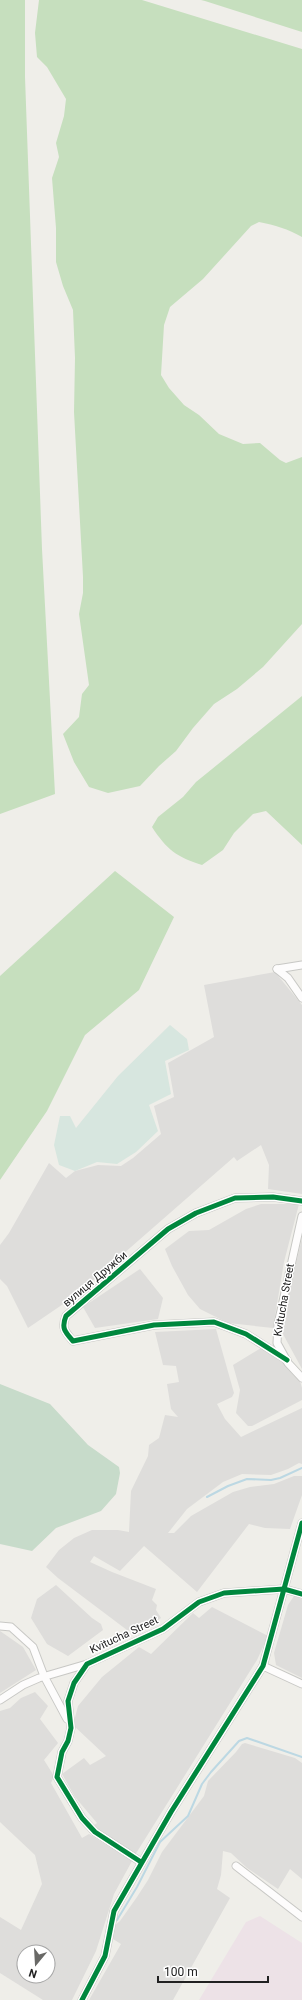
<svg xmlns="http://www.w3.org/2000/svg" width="302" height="2000" viewBox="0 0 302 2000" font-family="Roboto,sans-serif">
  <rect width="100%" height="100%" fill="#efeee9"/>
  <g fill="#dedddb" fill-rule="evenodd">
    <polygon points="275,972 302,1005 302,1194 268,1189 269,1165 261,1145 237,1161 234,1157 75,1296 28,1328 7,1286 0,1279 0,1245 9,1233 49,1163 66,1178 75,1171 98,1165 121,1166 133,1158 161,1134 154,1106 174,1097 168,1063 214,1037 204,985"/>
    <polygon points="261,1204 299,1204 284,1262 273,1328 228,1323 200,1309 188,1295 172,1266 165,1249 189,1231 209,1230 246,1209"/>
    <polygon points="302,1238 302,1369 283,1334 283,1320"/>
    <polygon points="140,1269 163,1298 158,1319 95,1328 83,1307"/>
    <polygon points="216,1329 234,1393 232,1397 217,1404 225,1419 241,1437 302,1408 302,1464 299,1463 288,1469 271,1475 242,1474 223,1482 187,1509 168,1533 174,1533 191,1516 233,1492 250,1487 274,1484 294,1476 302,1476 302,1495 290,1529 265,1528 249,1524 197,1592 144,1546 120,1571 94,1556 90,1562 112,1572 156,1589 152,1600 157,1605 156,1610 161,1618 140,1632 127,1630 58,1578 46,1567 59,1550 74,1538 92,1530 118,1530 129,1532 131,1491 148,1456 149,1445 159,1438 165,1415 178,1417 171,1409 167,1384 179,1382 176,1366 163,1365 155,1332"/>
    <polygon points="261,1348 283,1362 300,1381 302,1388 302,1400 252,1426 248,1426 236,1413 240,1390 233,1365"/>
    <polygon points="56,1585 92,1618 101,1624 103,1630 68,1656 47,1644 31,1618 37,1599"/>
    <polygon points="294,1596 302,1599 302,1678 276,1665 274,1653 288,1605"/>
    <polygon points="212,1607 268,1636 257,1660 135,1855 93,1826 97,1823 75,1797 62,1774 84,1758 90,1765 106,1756 73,1725 78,1706 102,1677 139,1647 151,1654 193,1613 199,1618"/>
    <polygon points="0,1631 23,1647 36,1670 0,1693"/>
    <path d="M35,1692L48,1706L40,1719L58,1743L44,1760L54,1776L51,1783L82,1838L89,1834L132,1861L114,1894L96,1951L72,2000H43L0,1973V1917L21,1930L42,1884L35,1855L0,1822V1711L10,1708L21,1698ZM24,1952H48V1976H24Z"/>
    <polygon points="245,1743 295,1758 302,1763 302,1879 290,1869 278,1889 247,1868 231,1853 223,1851 221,1875 217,1889 230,1898 173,2000 89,2000 121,1944 113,1939 114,1926 120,1921 137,1897 148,1880 162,1852 204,1796 208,1781 236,1752 242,1744"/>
  </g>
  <polygon fill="#ede2e7" points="260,1916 302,1943 302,2000 199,2000 246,1922"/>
  <g fill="#c6dfbe">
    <polygon points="0,0 25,0 25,77 42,549 55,794 0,814"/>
    <path d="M39,0H142L302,49V237C288,229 275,225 259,222L251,226L203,279L170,307L164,325L161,375L169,388L184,405L199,415L219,434L243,444L260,443L280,460L286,463L302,457V624L263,667L237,689L214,704L193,728L176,751L159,766L140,786L108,793L89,787L74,762L63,734L79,717L82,694L89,685L79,614L83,593V577L74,412L75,358L73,310L63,286L56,262V228L52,178L59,157L56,143L64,116L66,99L47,67L37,57L35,33Z"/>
    <polygon points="201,0 302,0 302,32 205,1"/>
    <path d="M302,696V845L266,811L253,814L234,833L223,850L202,865C177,857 167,850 152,827L158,817L183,797L196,782Z"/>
    <polygon points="115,871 174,917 139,990 85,1035 47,1111 0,1180 0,976"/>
  </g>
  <polygon fill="#d7e6df" points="170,1025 187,1039 189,1050 165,1061 171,1094 149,1105 158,1131 136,1152 117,1164 97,1162 75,1171 59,1165 54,1145 60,1116 70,1116 76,1128 118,1076"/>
  <polygon fill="#c7dbca" points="0,1384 50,1404 88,1445 119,1467 120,1473 116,1494 101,1511 56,1528 32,1551 0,1544"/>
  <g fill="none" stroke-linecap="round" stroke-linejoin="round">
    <g stroke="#bcd8e3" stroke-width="2">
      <polyline points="207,1497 228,1486 247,1479 271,1480 280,1478 302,1468"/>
      <polyline points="117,1920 137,1887 160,1842 188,1816 202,1784 211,1772 239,1741 247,1738 302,1757"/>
    </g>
    <g stroke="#c8c8c5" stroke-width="9">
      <g id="street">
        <polyline points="277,969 288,978 302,998"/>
        <polyline points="277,969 302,965"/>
        <polyline points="302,1216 278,1324 277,1343 288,1363 302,1378"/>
        <path d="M287,1360L246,1334L214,1322L154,1325L73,1341C65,1332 61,1328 66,1316L168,1229L196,1213L235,1198L273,1197L302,1201"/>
        <polyline points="0,1626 11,1627 33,1647 44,1676 67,1719"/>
        <polyline points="263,1666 302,1684"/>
        <polyline points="0,1700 23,1685 39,1678 87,1664"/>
        <polyline points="141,1862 95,1832 82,1818 57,1777 62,1752 68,1741 71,1728 68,1701 74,1683 87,1664 163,1629 199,1602 224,1593 284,1589 302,1594"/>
        <polyline points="236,1866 302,1917"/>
        <polyline points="82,2000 105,1956 114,1911 171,1812 263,1666 302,1523"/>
      </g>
    </g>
    <use href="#street" stroke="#fdfcfc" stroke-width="7"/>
    <g stroke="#fff" stroke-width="8">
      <g id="cycleway">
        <path d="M287,1360L246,1334L214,1322L154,1325L73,1341C65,1332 61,1328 66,1316L168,1229L196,1213L235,1198L273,1197L302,1201"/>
        <polyline points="141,1862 95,1832 82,1818 57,1777 62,1752 68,1741 71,1728 68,1701 74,1683 87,1664 163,1629 199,1602 224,1593 284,1589 302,1594"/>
        <polyline points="82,2000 105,1956 114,1911 171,1812 263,1666 302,1523"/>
      </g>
    </g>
    <use href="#cycleway" stroke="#00873e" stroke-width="5"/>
  </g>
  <g text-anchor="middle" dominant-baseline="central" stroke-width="3" stroke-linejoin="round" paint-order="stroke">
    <g font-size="11" fill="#212121" stroke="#fff">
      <text transform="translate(95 1279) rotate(-40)">вулиця Дружби</text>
      <text transform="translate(284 1300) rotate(-80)">Kvitucha Street</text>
      <text transform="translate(124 1635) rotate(-25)">Kvitucha Street</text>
    </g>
  </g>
  <g transform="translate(36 1964) rotate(198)"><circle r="19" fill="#ffffff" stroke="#a6a6a6"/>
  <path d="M0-3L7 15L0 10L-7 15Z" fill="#696967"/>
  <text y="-6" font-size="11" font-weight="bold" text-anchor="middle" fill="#212121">N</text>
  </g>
  <path d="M158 1976v6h110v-6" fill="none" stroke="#212121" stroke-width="2"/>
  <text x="164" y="1976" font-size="12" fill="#212121" stroke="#ffffff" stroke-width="3" paint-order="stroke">100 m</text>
</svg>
